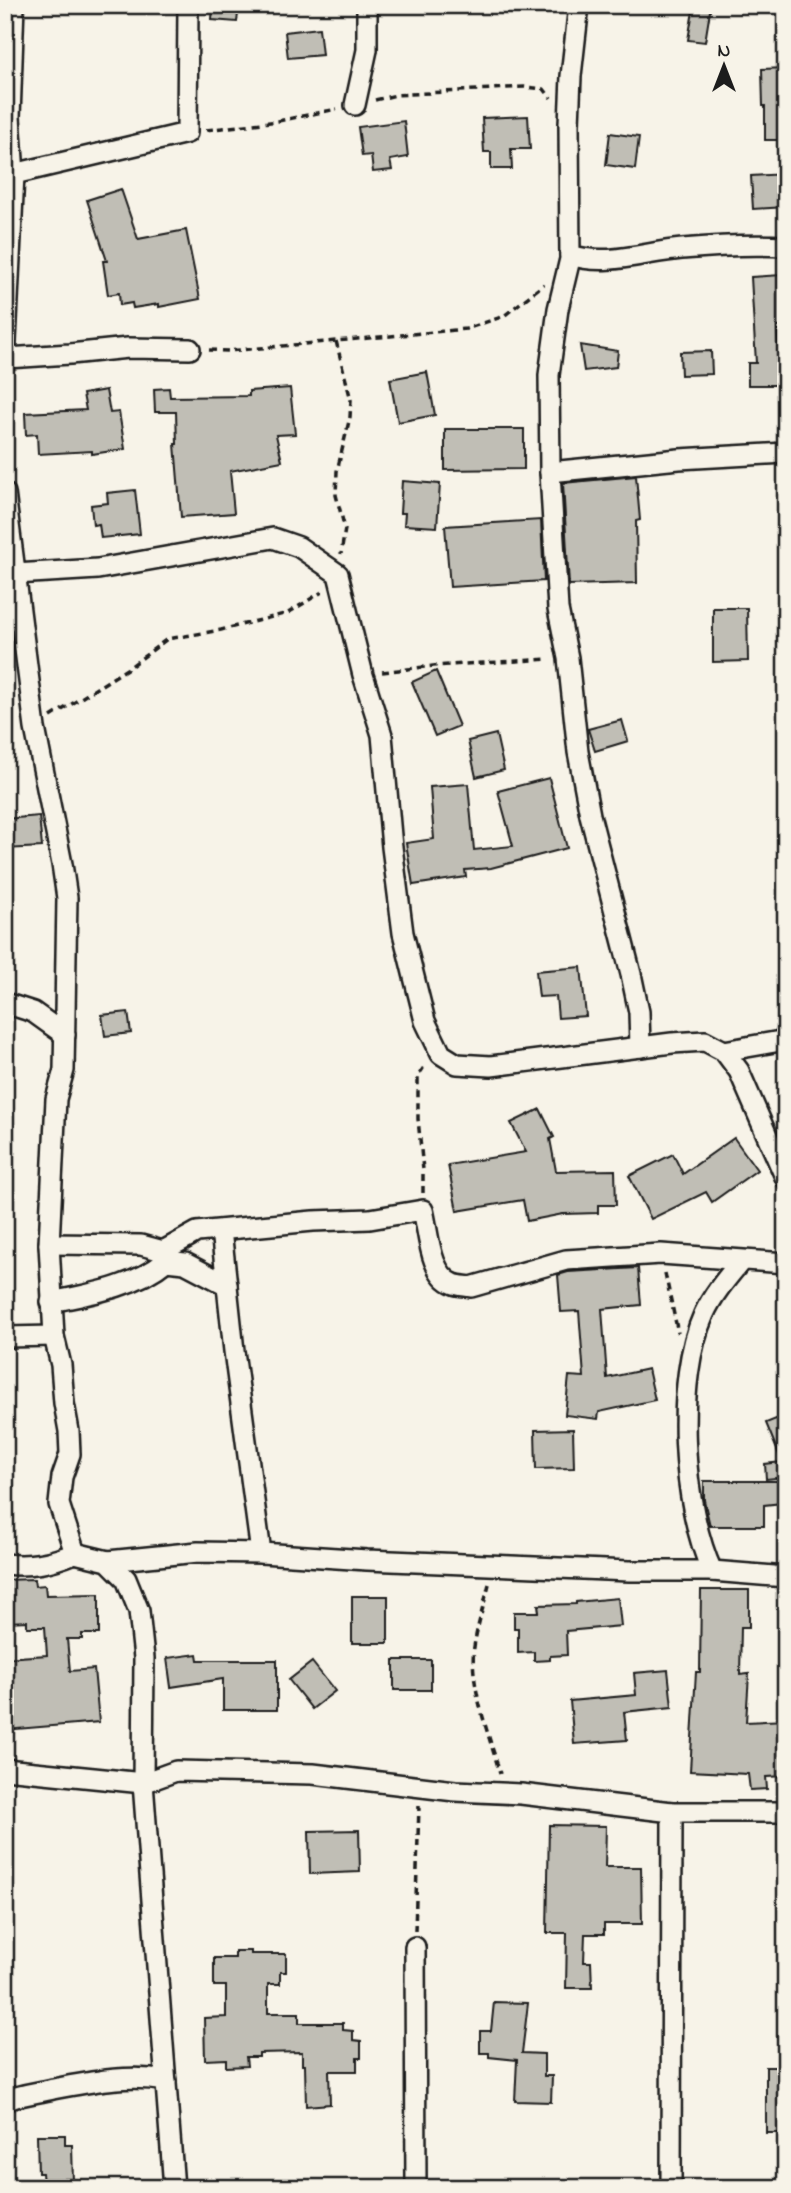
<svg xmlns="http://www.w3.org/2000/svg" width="791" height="2193" viewBox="0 0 791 2193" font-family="'Indie Flower',sans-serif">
  <rect width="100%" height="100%" fill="#f7f3e8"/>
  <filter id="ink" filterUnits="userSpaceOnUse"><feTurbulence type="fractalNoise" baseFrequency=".0143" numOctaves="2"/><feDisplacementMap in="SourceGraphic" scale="14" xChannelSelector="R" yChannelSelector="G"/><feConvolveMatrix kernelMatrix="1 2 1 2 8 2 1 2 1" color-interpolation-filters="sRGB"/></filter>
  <g filter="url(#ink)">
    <g fill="#c0beb5" stroke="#1c1c1c" stroke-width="2">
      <polygon points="213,5 239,5 237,22 212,20"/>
      <polygon points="694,5 711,5 705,42 688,40"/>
      <polygon points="319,28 322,55 288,58 285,32"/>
      <polygon points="786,68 786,140 765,140 765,106 763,106 762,69"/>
      <polygon points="528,116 530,149 511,149 512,169 491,169 491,152 484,152 482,118"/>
      <polygon points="404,121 408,157 390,160 392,170 373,172 371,155 362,156 358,127"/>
      <polygon points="610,133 639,137 635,169 606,165"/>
      <polygon points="786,174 786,207 753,209 751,176"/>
      <polygon points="121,189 138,239 186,230 200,299 159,307 159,304 133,308 132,303 120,305 119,293 108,295 103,261 107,261 87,200"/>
      <polygon points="782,275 786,326 777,327 779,356 783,356 783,365 786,365 786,385 748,385 748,363 756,363 751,277"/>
      <polygon points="580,345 618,351 616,367 584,371"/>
      <polygon points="711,351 712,374 681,375 680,352"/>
      <polygon points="427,372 435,415 398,422 390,379"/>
      <polygon points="169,388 170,397 249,396 249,391 290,388 295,434 276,435 282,461 230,471 234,513 181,517 175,444 177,444 176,412 155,412 154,389"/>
      <polygon points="106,390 110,413 119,412 125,449 92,454 92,451 38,454 37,434 26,435 25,413 86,410 83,394"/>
      <polygon points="445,429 524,429 524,469 445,470"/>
      <polygon points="636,476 640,520 636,521 637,583 569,585 563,483"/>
      <polygon points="402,481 440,484 437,527 404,525 405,513 400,513"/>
      <polygon points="135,490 140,534 101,538 99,524 93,525 91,505 108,503 107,493"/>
      <polygon points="541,520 544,581 450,587 445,526"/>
      <polygon points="713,608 747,608 748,661 713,662"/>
      <polygon points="436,671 459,726 435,736 412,682"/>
      <polygon points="622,720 628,741 595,751 588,729"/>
      <polygon points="496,734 504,770 476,777 468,741"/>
      <polygon points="549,778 567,848 491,868 465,870 466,877 413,885 406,843 434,839 430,787 468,784 474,850 513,846 498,791"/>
      <polygon points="39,816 42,847 5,849 5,819"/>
      <polygon points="581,967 586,1016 558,1018 556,996 539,997 536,971"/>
      <polygon points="128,1012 131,1033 105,1036 102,1015"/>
      <polygon points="540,1109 554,1137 550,1139 556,1171 615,1170 616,1205 598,1205 598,1213 563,1214 527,1221 523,1200 457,1211 448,1165 526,1152 511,1123"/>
      <polygon points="734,1138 757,1170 712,1202 706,1192 651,1219 629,1176 673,1154 683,1174"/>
      <polygon points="638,1268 641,1305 602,1309 607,1378 648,1369 655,1400 599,1412 598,1419 565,1415 569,1376 584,1377 579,1311 561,1312 558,1275 568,1272"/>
      <polygon points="786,1415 786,1477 766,1479 765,1464 782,1462 766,1423"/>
      <polygon points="573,1429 574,1468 536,1469 535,1430"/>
      <polygon points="704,1481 779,1481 782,1503 764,1505 764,1526 710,1526 704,1500"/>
      <polygon points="34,1579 35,1586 45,1585 46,1595 99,1594 99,1634 82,1634 82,1639 67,1639 70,1671 94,1669 99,1722 5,1730 5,1658 47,1655 45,1627 27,1627 27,1621 8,1622 8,1618 5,1618 5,1580"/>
      <polygon points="701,1590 749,1590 749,1627 741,1627 740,1675 749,1674 746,1722 786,1720 786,1776 766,1777 767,1789 750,1790 748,1774 690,1771 696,1672 700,1672"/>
      <rect x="352" y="1596" width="36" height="47"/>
      <polygon points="618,1598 621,1626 566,1631 567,1655 550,1656 550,1660 534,1661 534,1652 518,1653 518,1628 514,1628 514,1612 539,1612 538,1605 576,1604 576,1602"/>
      <polygon points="197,1654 198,1660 277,1660 277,1710 223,1710 223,1679 171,1687 167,1658"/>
      <rect x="394" y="1660" width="37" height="30"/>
      <polygon points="312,1662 335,1691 312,1709 289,1680"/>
      <polygon points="668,1670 672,1707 624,1712 627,1740 574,1744 570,1701 636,1695 634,1673"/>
      <polygon points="549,1825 606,1826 605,1867 641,1867 642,1924 604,1924 604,1934 585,1934 584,1962 591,1962 592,1988 566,1988 567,1933 547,1933"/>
      <polygon points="359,1830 360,1872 310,1874 309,1831"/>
      <polygon points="235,1951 251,1951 251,1954 286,1954 286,1972 280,1972 280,1984 268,1984 268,2013 299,2013 299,2023 343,2023 343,2030 353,2031 353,2040 361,2041 361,2058 357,2058 357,2071 329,2071 330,2104 306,2106 305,2065 302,2065 302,2052 259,2053 259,2057 246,2057 247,2066 226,2067 226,2059 205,2060 204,2018 226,2017 226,1986 214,1986 214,1958 235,1958"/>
      <polygon points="494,2002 528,2003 522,2053 544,2054 544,2076 552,2076 551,2102 515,2101 517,2060 489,2057 489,2053 480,2053 480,2031 491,2031"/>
      <rect x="766" y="2067" width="20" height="66"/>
      <polygon points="37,2135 65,2135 65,2145 72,2145 73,2183 43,2184 42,2173 38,2173"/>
    </g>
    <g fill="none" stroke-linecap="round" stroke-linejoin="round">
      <g stroke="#1c1c1c" stroke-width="24">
        <g id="street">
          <polyline points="579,5 571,76 569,124 570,259 558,309 549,375 550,472 558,609 568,658 578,752 590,815 631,974 639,1012 640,1047"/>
          <polyline points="355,105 367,50 367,5"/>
          <polyline points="14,174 187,133 188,5"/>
          <path d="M570,255C607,267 645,252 682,249C714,246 754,244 786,246"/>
          <polyline points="7,358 70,354 128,348 190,349"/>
          <polyline points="5,363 14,174 10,117 14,5"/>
          <polyline points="550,472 679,459 786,453"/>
          <polyline points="5,493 35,728 62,864 67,898 64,1070 56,1099 49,1244 54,1336 61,1365 64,1403 69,1431 70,1454 62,1477 59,1504 75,1553 108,1561 126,1579 139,1611 144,1658 143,1783 174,2188"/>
          <polyline points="5,576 15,574 98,569 273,538 299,547 338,574 363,675 382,735 392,847 403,933 425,1021 441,1054 457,1064 491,1066 672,1043 705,1041 724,1051 739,1071 786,1179"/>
          <polyline points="5,1003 33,1012 65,1035"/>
          <polyline points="724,1051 786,1040"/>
          <polyline points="221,1230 234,1351 261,1553"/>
          <path d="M49,1244L141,1245L163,1251L197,1232L313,1221L370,1219L423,1210C429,1233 429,1274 454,1284C459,1286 466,1286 471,1287L566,1260L661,1254L786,1263"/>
          <polyline points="166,1261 185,1263 227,1285"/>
          <path d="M51,1302C90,1294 135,1287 166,1261L163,1251"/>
          <polyline points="5,1337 54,1336"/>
          <polyline points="108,1561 198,1552 261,1553 367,1560 629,1571 712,1571 786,1577"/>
          <path d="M5,1564C31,1567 51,1563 75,1553"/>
          <path d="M712,1571C682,1506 674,1380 704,1314C713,1294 727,1278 741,1261"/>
          <polyline points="5,1769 143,1783 176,1771 313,1774 455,1791 521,1794 672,1812 786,1812"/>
          <polyline points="415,1947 416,2188"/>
          <path d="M5,2101C20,2094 37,2093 53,2089C91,2082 127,2074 166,2081"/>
          <polyline points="671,2188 672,1812"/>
        </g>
      </g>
      <g stroke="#1c1c1c" stroke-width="3.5" stroke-dasharray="7 5" stroke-linecap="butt">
        <polyline points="375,100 396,95 524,87 544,89 551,98"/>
        <polyline points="206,130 278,121 337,109"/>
        <polyline points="336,341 351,400 350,417 337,471 336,495 345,529 341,554"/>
        <polyline points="209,350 228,351 466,329 504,316 544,284"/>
        <polyline points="382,672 433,666 549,659"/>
        <polyline points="51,717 130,667 167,639 221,630 288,613 322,592"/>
        <polyline points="423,1193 423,1170 418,1119 418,1076 426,1064"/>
        <polyline points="665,1273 678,1333"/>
        <path d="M489,1584C484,1605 477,1626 474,1647C469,1686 490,1737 500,1774"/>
        <polyline points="415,1931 419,1806"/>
      </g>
      <use href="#street" stroke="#f7f3e8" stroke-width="19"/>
    </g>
  </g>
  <rect width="791" height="2193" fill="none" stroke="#f7f3e8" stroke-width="28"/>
  <rect x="14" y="14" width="763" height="2165" fill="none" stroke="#1c1c1c" stroke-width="2.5" filter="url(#ink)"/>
  <g transform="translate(724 66)" stroke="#f7f3e8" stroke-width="5" paint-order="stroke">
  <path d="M0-5L12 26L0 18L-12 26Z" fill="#1c1c1c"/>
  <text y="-10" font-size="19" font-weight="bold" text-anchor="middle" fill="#1c1c1c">N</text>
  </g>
</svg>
